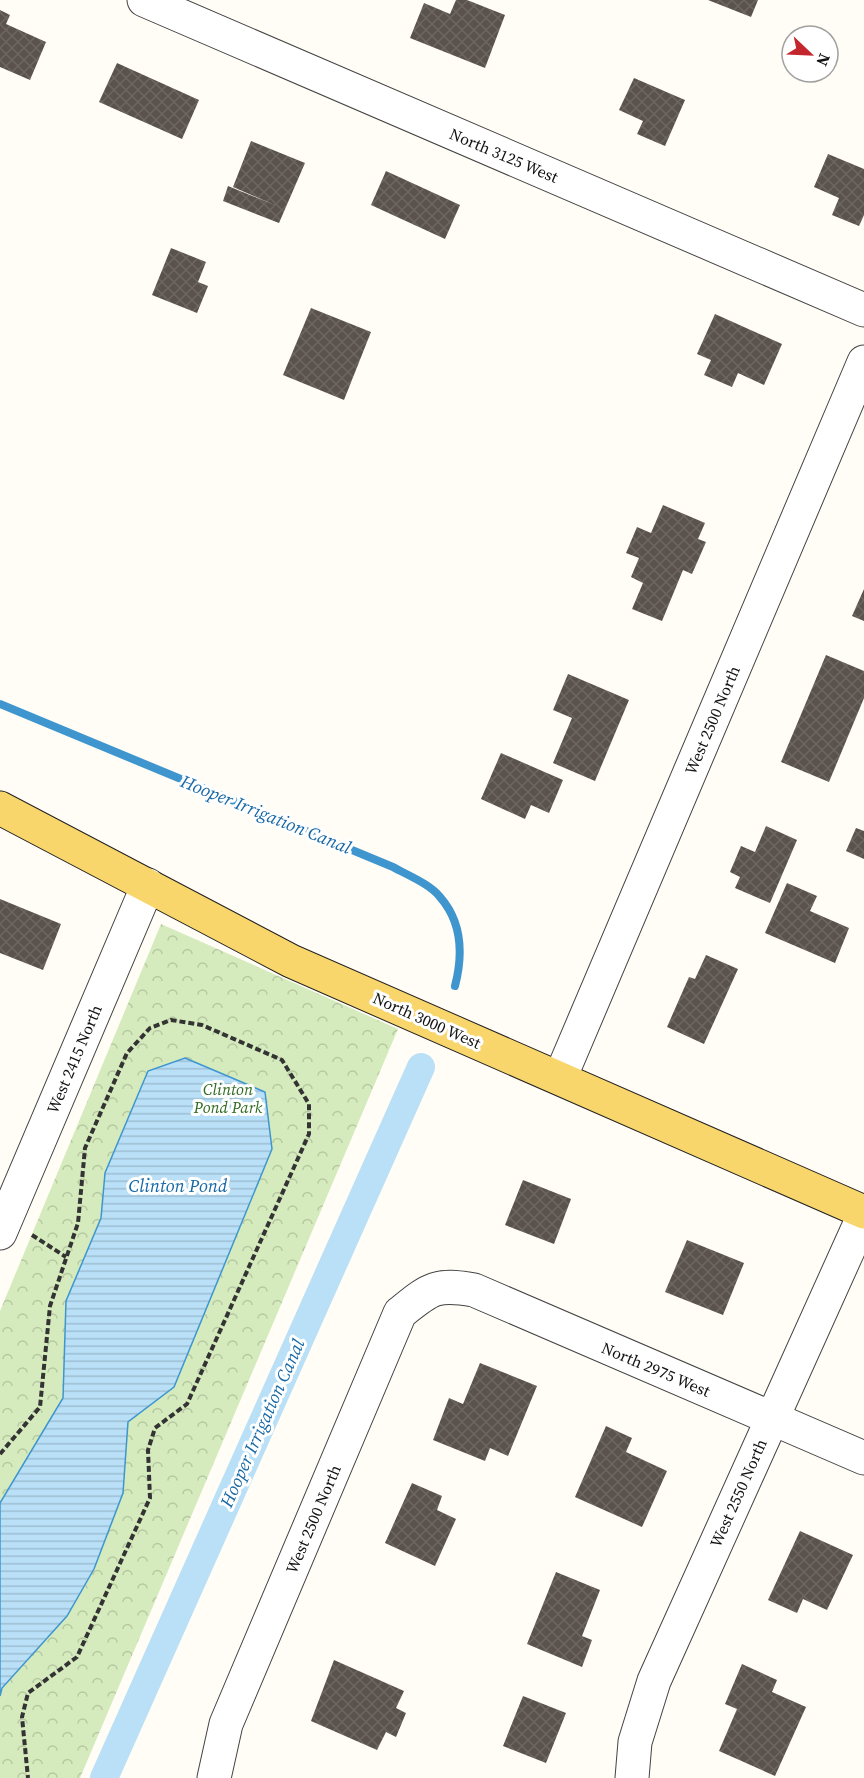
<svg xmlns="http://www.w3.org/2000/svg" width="864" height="1778" viewBox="0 0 864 1778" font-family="'Source Serif 4',serif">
  <defs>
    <pattern id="park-crowns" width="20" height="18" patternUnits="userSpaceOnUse" patternTransform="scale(1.5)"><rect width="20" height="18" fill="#d5ebbd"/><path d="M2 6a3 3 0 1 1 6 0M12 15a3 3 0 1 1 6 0" fill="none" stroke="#b6c8a1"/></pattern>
    <pattern id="water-rules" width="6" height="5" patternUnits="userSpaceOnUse" patternTransform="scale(1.5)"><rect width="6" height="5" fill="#b9e0f7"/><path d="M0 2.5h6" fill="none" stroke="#9ebfd3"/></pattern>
    <pattern id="building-cross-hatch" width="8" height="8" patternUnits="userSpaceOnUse" patternTransform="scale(1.5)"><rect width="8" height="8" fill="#5a524d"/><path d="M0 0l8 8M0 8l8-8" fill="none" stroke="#6d6662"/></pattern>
  </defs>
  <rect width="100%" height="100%" fill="#fffdf5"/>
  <polygon fill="url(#park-crowns)" points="161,924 398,1029 80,1778 0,1778 0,1311"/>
  <polygon fill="url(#water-rules)" stroke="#3f96cf" stroke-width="1.5" points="185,1058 265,1092 272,1149 174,1387 128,1422 123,1493 94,1569 67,1616 2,1688 0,1696 0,1503 63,1398 66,1301 101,1218 105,1173 148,1071"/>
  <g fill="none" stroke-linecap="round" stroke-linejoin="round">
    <path stroke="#3f96cf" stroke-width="8" d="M0,704L393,867C407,875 430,884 440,897C462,922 463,955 455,986"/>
    <polyline stroke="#b9e0f7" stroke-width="28" points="104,1778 421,1067"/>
  </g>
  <g fill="url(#building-cross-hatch)">
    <polygon points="456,0 467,0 505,15 485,68 410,38 424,3 450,14"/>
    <polygon points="708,0 758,0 751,17"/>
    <polygon points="0,10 10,15 6,24 46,42 30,80 0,67"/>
    <polygon points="117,63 199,100 182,139 99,102"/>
    <polygon points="634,78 685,100 665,146 637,134 643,121 619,110"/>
    <polygon points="251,141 305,163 279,223 223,201 228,186 277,206 233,187"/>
    <polygon points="828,154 864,169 864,215 859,226 832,215 839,198 814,187"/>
    <polygon points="386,171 460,205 445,239 371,205"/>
    <polygon points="171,248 206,262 198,282 208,286 197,313 152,295"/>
    <polygon points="311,308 371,332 344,400 283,375"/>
    <polygon points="715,314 782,344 764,385 738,373 732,387 704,375 711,360 697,354"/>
    <polygon points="663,505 705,523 698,539 706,542 692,574 683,570 662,621 632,609 643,583 631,577 639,558 626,553 637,527 651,533"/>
    <polygon points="864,589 864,621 852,616"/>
    <polygon points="826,655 864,671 864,698 829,782 781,762"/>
    <polygon points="568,674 629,700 595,781 553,763 572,718 553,710"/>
    <polygon points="501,753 563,780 549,813 531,805 525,819 481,799"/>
    <polygon points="766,826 797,840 770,903 735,888 740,877 730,872 741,846 755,852"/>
    <polygon points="856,828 864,831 864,859 846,851"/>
    <polygon points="787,883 817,896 810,911 849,928 835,963 765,933"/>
    <polygon points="0,899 61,924 43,970 0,953"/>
    <polygon points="706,955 738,969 704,1044 667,1027 689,977 695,979"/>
    <polygon points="523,1180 571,1199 554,1244 505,1225"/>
    <polygon points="687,1240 744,1263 723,1315 665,1292"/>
    <polygon points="480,1363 537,1386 508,1456 490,1448 485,1461 433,1440 449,1398 463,1404"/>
    <polygon points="606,1426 632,1438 626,1452 667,1471 642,1527 575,1497"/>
    <polygon points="412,1483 442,1496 437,1510 456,1519 435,1566 385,1543"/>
    <polygon points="800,1531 853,1555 827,1610 803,1599 797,1613 768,1600"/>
    <polygon points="556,1572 600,1590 582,1636 592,1640 582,1667 527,1644"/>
    <polygon points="334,1660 404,1691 396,1708 406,1713 396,1737 386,1732 377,1750 311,1721"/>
    <polygon points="742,1664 777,1680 772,1692 806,1707 775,1776 719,1751 737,1709 725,1704"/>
    <polygon points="523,1696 566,1713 546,1763 503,1746"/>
  </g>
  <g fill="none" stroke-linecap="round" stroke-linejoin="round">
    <g stroke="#444" stroke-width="35">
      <g id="minor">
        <polyline points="144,0 864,310"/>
        <polyline points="560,1078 864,362"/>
        <polyline points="0,1233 148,885"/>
        <path d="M214,1778L226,1724L400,1313C430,1289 435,1283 474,1290L864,1458"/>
        <polyline points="632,1778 635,1742 654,1681 864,1215"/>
      </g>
    </g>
    <g stroke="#222" stroke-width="35">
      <polyline id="major" points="0,808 291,961 864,1212"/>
    </g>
    <g stroke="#333" stroke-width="4" stroke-dasharray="6 3" stroke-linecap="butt">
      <polyline points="32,1235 66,1257"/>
      <polyline points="0,1454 40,1407 50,1306 78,1223 85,1148 127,1053 150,1028 171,1020 202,1025 282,1060 309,1104 309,1134 187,1404 155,1428 148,1450 150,1498 77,1657 28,1693 22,1717 28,1778"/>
    </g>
    <use href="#minor" stroke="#fff" stroke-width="33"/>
    <use href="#major" stroke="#f9d66b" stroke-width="33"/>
  </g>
  <g text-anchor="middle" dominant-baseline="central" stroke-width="6" stroke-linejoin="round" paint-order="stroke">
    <g font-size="16" fill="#111" stroke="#fff">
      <text transform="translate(504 155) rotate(23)">North 3125 West</text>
      <text transform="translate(712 720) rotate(-67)">West 2500 North</text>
      <text transform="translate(427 1020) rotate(24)">North 3000 West</text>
      <text transform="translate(74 1059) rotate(-67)">West 2415 North</text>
      <text transform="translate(656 1369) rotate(23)">North 2975 West</text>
      <text transform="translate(738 1493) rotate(-66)">West 2550 North</text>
      <text transform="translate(313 1519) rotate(-67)">West 2500 North</text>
    </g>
    <g font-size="16" font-style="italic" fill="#2f6b1f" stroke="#fff">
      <text x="228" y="1089">Clinton<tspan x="228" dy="18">Pond Park</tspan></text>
    </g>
    <g font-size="18" font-style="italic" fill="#1768a6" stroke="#fff">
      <text transform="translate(266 814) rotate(22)">Hooper Irrigation Canal</text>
      <text x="178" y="1185">Clinton Pond</text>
      <text transform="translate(262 1423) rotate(-66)">Hooper Irrigation Canal</text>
    </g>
  </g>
  <g transform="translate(810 54) rotate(113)"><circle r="28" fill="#ffffff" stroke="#a0a0a0" stroke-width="1.5"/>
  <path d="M0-4.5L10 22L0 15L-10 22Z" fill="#c4262e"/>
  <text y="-9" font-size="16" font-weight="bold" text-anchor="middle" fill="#111111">N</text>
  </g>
</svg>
